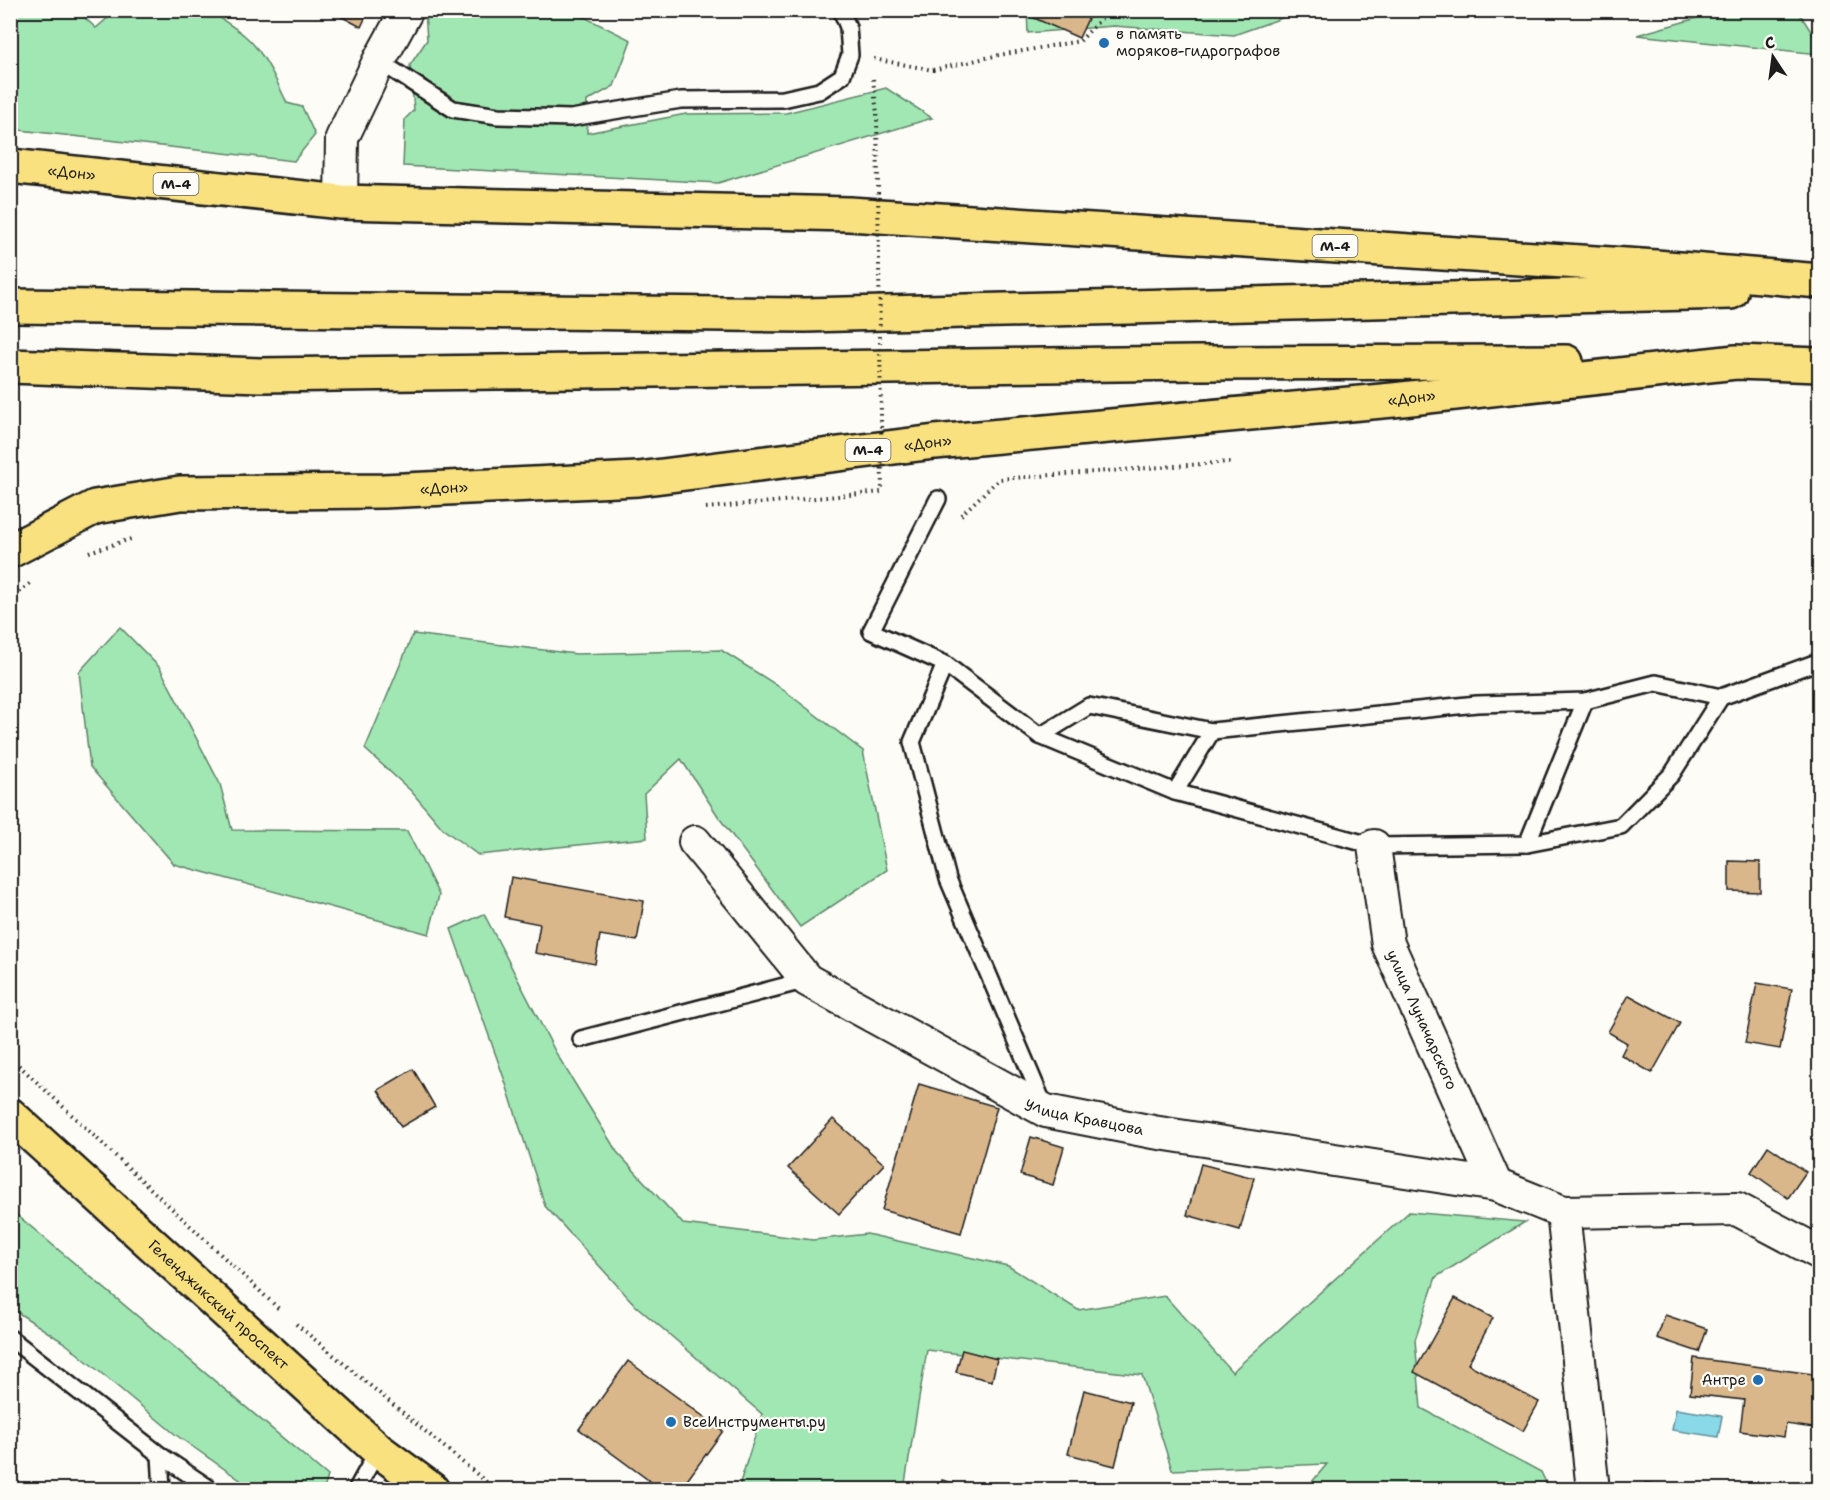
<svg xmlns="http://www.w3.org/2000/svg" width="1830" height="1500" viewBox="0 0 1830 1500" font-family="'Shantell Sans',sans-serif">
  <rect width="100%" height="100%" fill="#fdfcf7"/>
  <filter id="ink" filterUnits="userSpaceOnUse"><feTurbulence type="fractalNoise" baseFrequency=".0167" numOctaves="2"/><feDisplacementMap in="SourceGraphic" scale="12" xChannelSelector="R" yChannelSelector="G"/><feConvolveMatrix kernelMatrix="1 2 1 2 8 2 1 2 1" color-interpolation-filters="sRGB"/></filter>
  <g filter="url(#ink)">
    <g fill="#a1e7b3" stroke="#5e8268" stroke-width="1.5">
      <path d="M211,10C223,22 234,26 245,36C265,53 276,80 287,103L302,107L315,135L294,161L11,129V11H77L96,28L116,11Z"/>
      <polygon points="425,11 572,11 631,40 614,86 587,101 587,133 686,114 786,113 886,88 932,118 718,183 403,166 405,119 414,110 410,65 427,40"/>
      <polygon points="1027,11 1302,11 1234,35 1114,26 1028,33"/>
      <polygon points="1722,11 1798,11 1819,44 1819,54 1637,35"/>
      <polygon points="120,627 160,668 220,784 232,830 407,831 439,895 429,934 174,864 90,767 79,672"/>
      <polygon points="413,634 576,654 721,650 778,686 863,751 887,870 800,927 720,819 681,759 644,794 647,838 478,855 443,829 411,791 365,749"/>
      <polygon points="484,914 556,1053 617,1152 683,1224 813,1240 867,1234 1008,1266 1078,1310 1165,1296 1232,1372 1409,1212 1525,1222 1436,1277 1415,1340 1421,1408 1541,1472 1549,1489 1306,1489 1327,1464 1172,1470 1142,1375 927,1350 904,1489 738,1489 762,1414 635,1305 545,1206 505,1081 451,929"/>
      <polygon points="11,1210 328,1476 324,1489 253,1489 176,1435 66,1344 11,1308"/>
    </g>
    <polygon fill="#8ad9e8" stroke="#5e8d96" stroke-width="1.5" points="1676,1409 1722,1416 1718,1437 1672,1430"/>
    <g fill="#d9b78b" stroke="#1c1c1c" stroke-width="1.5">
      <polygon points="329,10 369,10 361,27"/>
      <polygon points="1024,10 1092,10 1079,38 1023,13"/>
      <polygon points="1729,861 1760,862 1760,892 1729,891"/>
      <polygon points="511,877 644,901 637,941 600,935 595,964 535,953 540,924 504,917"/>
      <polygon points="1757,983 1792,989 1780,1049 1745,1043"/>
      <polygon points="1629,995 1680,1023 1652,1073 1621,1055 1627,1043 1608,1032"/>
      <polygon points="413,1069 435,1107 401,1127 378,1090"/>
      <polygon points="919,1084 997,1107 961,1233 882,1210"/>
      <polygon points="833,1119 884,1164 839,1214 788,1168"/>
      <polygon points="1031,1137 1064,1147 1053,1185 1020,1175"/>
      <polygon points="1768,1146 1806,1172 1788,1198 1751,1172"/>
      <polygon points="1201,1164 1254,1178 1240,1230 1187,1215"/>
      <polygon points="1455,1298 1493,1318 1468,1364 1539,1402 1523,1431 1414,1372"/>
      <polygon points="1665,1315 1707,1329 1699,1352 1657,1338"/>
      <polygon points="962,1350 997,1359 992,1381 956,1372"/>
      <polygon points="1694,1358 1820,1375 1820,1429 1786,1424 1784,1437 1740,1431 1744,1400 1690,1394"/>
      <polygon points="628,1361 723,1431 680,1490 662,1490 579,1429"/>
      <polygon points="1084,1390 1131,1402 1115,1466 1068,1454"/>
      <polygon points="942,1480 978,1490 940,1490"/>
      <polygon points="1645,1483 1696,1487 1696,1490 1645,1490"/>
    </g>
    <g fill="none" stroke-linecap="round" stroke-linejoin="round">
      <g stroke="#1c1c1c" stroke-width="20">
        <g id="lane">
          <polyline points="379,61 453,109 498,116 571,118 681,100 783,99 819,91 842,76 850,55 848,27 841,10"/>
          <polyline points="938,499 871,631 945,664 1040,736 1175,792 1374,846 1527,844 1585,701"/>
          <polyline points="945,664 912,742 948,879 1044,1105"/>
          <polyline points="1040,736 1089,706 1212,731 1477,704 1585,701 1656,683 1721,697 1820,661"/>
          <polyline points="1175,792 1212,731"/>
          <polyline points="1527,844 1621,826 1672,774 1721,697"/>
          <polyline points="581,1039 807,980"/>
          <polyline points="10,1338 160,1455 212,1490"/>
          <polyline points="160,1455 162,1490"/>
          <polyline points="356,1490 378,1450"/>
        </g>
      </g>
      <g stroke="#1c1c1c" stroke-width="36">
        <g id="street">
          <polyline points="341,202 342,138 379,61 407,10"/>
          <path id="s1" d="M695,842L807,980L1046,1111L1153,1132L1496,1185L1563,1212L1737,1209L1820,1253"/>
          <path id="s2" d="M1374,846L1388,944L1496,1185"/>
          <polyline points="1563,1212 1593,1490"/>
        </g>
      </g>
      <g stroke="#1c1c1c" stroke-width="38">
        <g id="primary">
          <path id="s3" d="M10,1115L378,1450L432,1490"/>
        </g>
      </g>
      <g stroke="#1c1c1c" stroke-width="38">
        <g id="highway">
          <path id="s4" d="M10,166L341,202L849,214L1656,267L1820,281"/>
          <polyline points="10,306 805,315 1731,292"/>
          <polyline points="10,366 260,375 1194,363 1566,362"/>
          <path id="s5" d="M10,551L95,507L180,493L383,491L638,479L935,442L1393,400L1736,362L1820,365"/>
        </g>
      </g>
      <g stroke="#1c1c1c" stroke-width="4" stroke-dasharray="1.5 4.5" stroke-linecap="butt">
        <polyline points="874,59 933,70 999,55 1080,41 1109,10"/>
        <polyline points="873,79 877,114"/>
        <polyline points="706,508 882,492"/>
        <polyline points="961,515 999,479 1230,462"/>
        <polyline points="89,552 131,539"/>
        <polyline points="10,600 33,581"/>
        <polyline points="10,1057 279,1309"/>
        <polyline points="296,1324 496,1490"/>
      </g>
      <use href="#lane" stroke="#fdfcf7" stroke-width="15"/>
      <use href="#street" stroke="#fdfcf7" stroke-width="32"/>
      <use href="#primary" stroke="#fae180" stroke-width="33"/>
      <use href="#highway" stroke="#fae180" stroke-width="33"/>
      <polyline stroke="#1c1c1c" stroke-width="4" stroke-dasharray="1.5 4.5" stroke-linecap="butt" points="877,114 882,492"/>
    </g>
  </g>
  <g fill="#1f6fb2" stroke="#fdfcf7" stroke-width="2">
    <circle cx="1104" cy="43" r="6"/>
    <circle cx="1758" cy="1380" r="6"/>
    <circle cx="671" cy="1422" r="6"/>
  </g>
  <g text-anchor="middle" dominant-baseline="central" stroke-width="4.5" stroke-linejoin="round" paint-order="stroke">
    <g fill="#fdfcf7" stroke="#605f5e" stroke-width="1.5">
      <rect x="153.5" y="173" width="45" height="22" rx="4.5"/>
      <rect x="1312.5" y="235" width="45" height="22" rx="4.5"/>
      <rect x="845.5" y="439" width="45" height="22" rx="4.5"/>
    </g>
    <g font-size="14" font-weight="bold" fill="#1c1c1c">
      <text x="176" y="184">М-4</text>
      <text x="1335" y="246">М-4</text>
      <text x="868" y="450">М-4</text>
    </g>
    <g font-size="15" fill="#1c1c1c" stroke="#fdfcf7" text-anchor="start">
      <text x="1116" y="34">в память<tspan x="1116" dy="17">моряков-гидрографов</tspan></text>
      <text x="1746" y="1380" text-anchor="end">Антре</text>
      <text x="683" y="1422">ВсеИнструменты.ру</text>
    </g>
    <g font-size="15" fill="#1c1c1c" stroke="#fdfcf7">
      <text stroke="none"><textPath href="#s4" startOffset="62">«Дон»</textPath></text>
      <text stroke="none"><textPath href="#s5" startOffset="1418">«Дон»</textPath></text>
      <text stroke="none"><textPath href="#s5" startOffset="932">«Дон»</textPath></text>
      <text stroke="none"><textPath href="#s5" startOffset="446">«Дон»</textPath></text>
      <text stroke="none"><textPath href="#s2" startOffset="182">улица Луначарского</textPath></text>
      <text stroke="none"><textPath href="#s1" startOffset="489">улица Кравцова</textPath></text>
      <text stroke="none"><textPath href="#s3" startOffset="282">Геленджикский проспект</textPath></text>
    </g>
  </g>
  <rect width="1830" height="1500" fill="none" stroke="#fdfcf7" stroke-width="36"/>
  <rect x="18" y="18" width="1794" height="1464" fill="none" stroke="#1c1c1c" stroke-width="2" filter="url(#ink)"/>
  <g transform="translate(1773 57) rotate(347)" stroke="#fdfcf7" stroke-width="4.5" paint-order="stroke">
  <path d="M0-4.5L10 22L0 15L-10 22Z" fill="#1c1c1c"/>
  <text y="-9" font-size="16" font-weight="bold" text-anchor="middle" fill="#1c1c1c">С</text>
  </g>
</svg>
